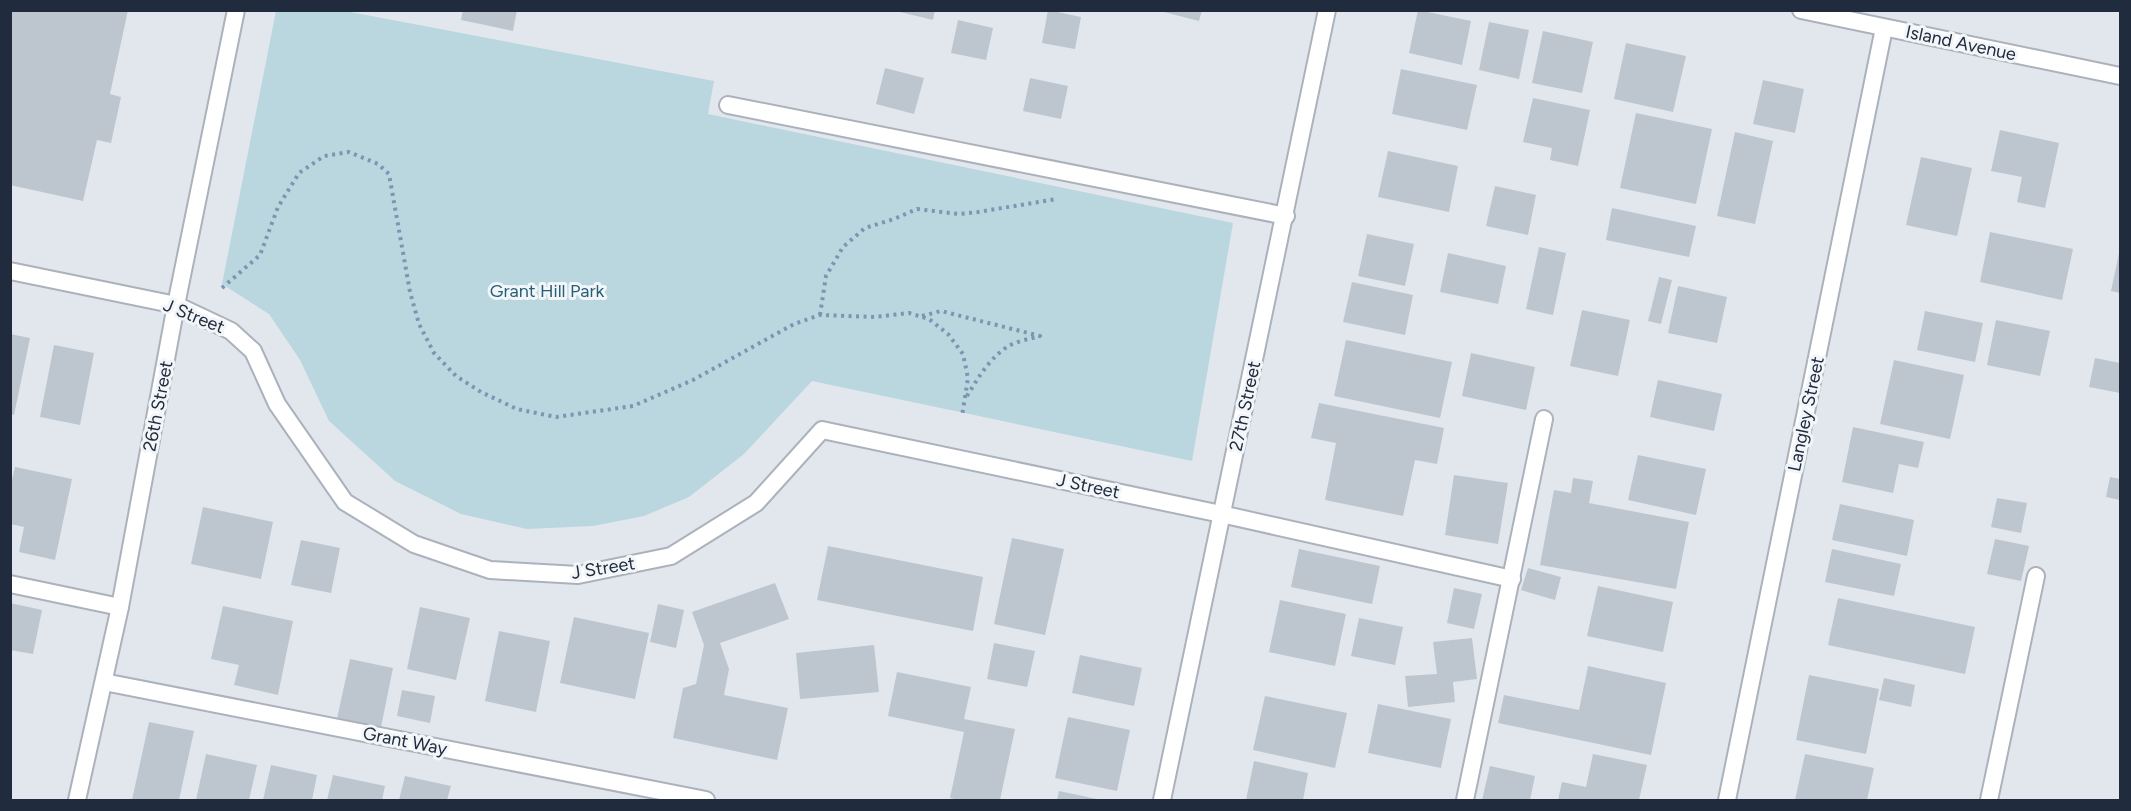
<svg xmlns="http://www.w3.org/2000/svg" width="2131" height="811" viewBox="0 0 2131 811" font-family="Figtree,sans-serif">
  <rect width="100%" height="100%" fill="#e2e7ed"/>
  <polygon fill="#bad7df" points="276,11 345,11 714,81 708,114 1233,223 1192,461 812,381 744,454 689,497 644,516 593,526 527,529 461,514 395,481 329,421 300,360 269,314 222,284"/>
  <g fill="#bdc6ce">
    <polygon points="10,10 128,10 110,94 121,97 111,143 97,140 83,201 10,185"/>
    <polygon points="463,10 517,10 513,31 461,20"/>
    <polygon points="892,10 935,10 933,20"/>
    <polygon points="1048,10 1081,17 1075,49 1042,43"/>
    <polygon points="1156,10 1202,10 1199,21"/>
    <polygon points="1418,10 1471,21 1462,65 1409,53"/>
    <polygon points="958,20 993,28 986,60 951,53"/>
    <polygon points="1489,22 1529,30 1519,79 1479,70"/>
    <polygon points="1543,31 1593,42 1582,93 1532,83"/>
    <polygon points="1626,43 1686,56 1673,112 1614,99"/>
    <polygon points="885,68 924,78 914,114 876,104"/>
    <polygon points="1401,69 1477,85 1467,130 1392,114"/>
    <polygon points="1030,78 1068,86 1061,119 1023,111"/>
    <polygon points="1763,80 1804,89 1795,133 1753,124"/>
    <polygon points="1533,98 1590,110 1578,166 1550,160 1552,148 1523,142"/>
    <polygon points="1636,113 1712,129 1696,204 1620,188"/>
    <polygon points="2000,130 2059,143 2045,208 2017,202 2022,177 1991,171"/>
    <polygon points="1735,132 1773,141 1755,224 1717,216"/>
    <polygon points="1388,151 1458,166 1449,212 1378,197"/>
    <polygon points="1921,157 1972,168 1957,236 1906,225"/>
    <polygon points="1495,186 1536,195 1528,235 1486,226"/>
    <polygon points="1612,208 1696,226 1689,257 1606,240"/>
    <polygon points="1990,232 2073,249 2062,300 1980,282"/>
    <polygon points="1367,234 1414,244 1405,286 1358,276"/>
    <polygon points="1539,247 1566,253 1553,315 1526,309"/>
    <polygon points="1448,253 1506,266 1498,304 1440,292"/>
    <polygon points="2119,253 2120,253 2120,293 2111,291"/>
    <polygon points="1659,277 1672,280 1661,324 1648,321"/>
    <polygon points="1352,282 1413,295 1405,335 1343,322"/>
    <polygon points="1678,286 1727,297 1717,343 1668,333"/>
    <polygon points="1582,310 1630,320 1618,376 1570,366"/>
    <polygon points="1925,311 1983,323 1975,362 1917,350"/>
    <polygon points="1996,320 2050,331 2040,376 1987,365"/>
    <polygon points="10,334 30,338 14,415 10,414"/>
    <polygon points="1346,340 1452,362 1440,418 1334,396"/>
    <polygon points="54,345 94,353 80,425 40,417"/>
    <polygon points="1471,353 1535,367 1526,410 1462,396"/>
    <polygon points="2095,358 2120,363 2120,393 2089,387"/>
    <polygon points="1894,360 1964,375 1950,439 1880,424"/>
    <polygon points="1658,380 1722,394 1714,431 1650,417"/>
    <polygon points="1319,403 1444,428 1437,464 1415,460 1403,516 1325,500 1336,443 1311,438"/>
    <polygon points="1853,427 1924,442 1918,468 1899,464 1893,493 1842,482"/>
    <polygon points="1638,455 1706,469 1696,515 1628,500"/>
    <polygon points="15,467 72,479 55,560 19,552 24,527 10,524 10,488"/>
    <polygon points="1454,475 1508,483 1498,544 1445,535"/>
    <polygon points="2110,477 2120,479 2120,500 2106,497"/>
    <polygon points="1573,478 1593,481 1589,503 1689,522 1676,589 1540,565 1554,490 1571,493"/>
    <polygon points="1997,498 2027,503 2021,533 1991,527"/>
    <polygon points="1840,504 1914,520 1907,556 1832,540"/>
    <polygon points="203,507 273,522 261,579 191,564"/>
    <polygon points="1012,538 1064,549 1045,635 994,624"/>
    <polygon points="1995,539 2029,546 2021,581 1987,574"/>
    <polygon points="301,540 340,548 331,593 291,585"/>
    <polygon points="828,546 983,577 973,631 817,600"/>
    <polygon points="1299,549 1380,566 1372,604 1291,587"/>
    <polygon points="1832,549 1901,564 1894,596 1825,582"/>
    <polygon points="1528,568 1561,577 1555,600 1521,590"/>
    <polygon points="775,583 789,619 720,643 729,669 724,695 788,708 777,760 673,738 683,688 696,684 704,645 692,612"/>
    <polygon points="1598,586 1673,602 1663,652 1587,636"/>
    <polygon points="1454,588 1482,594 1474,629 1447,623"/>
    <polygon points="1838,598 1975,627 1965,674 1828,645"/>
    <polygon points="1280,600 1346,614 1335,666 1269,652"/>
    <polygon points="10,603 42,610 33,654 10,650"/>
    <polygon points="658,604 684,610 676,648 650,642"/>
    <polygon points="223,606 293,621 278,695 234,685 239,665 211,659"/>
    <polygon points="420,607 470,618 456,680 407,669"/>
    <polygon points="574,617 649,633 635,699 560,683"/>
    <polygon points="1359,618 1403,627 1395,665 1351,656"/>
    <polygon points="499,631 550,641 536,712 485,701"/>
    <polygon points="1472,638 1477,679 1453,682 1455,702 1408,707 1405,676 1437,674 1433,642"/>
    <polygon points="994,643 1035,651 1027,687 987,679"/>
    <polygon points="874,645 879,692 800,699 796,653"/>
    <polygon points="1080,655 1142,668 1134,706 1072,693"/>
    <polygon points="350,659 393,668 380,732 336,723"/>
    <polygon points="1588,666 1666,683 1651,755 1498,723 1504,695 1579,710"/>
    <polygon points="897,672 971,687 964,719 1015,729 1000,800 960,800 950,798 964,732 888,716"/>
    <polygon points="1809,675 1879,689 1866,754 1796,740"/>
    <polygon points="1884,678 1915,685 1911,707 1879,700"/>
    <polygon points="402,690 435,696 430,723 397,716"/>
    <polygon points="1265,696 1347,713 1335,768 1253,750"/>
    <polygon points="1378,704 1451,719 1441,768 1368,753"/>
    <polygon points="1068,717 1130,730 1117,791 1055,778"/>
    <polygon points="149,722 194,731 179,800 132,800"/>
    <polygon points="206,754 257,765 249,800 196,800"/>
    <polygon points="1593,754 1647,765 1639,800 1558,800 1562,782 1586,787"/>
    <polygon points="1805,754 1874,768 1867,800 1795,800"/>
    <polygon points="1254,761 1308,773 1303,800 1246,800"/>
    <polygon points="271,765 317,775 312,800 263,800"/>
    <polygon points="1490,766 1535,776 1530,800 1482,800"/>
    <polygon points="333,775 385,786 382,800 327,800"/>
    <polygon points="405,776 451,786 447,800 399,800"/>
    <polygon points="1059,791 1097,799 1096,800 1057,800"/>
  </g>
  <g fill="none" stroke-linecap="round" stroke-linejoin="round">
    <g stroke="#acb2bc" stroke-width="20">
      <g id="service">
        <polyline points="728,105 1286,216"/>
        <polyline points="1221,514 1512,579"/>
        <polyline points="10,584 120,607"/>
        <polyline points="1465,800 1544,419"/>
        <polyline points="1989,800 2036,576"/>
      </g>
    </g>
    <g stroke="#acb2bc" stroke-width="20">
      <g id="minor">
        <polyline points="10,271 176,305 231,331 253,351 277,404 345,502 414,544 490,570 578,575 671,556 756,503 822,430 1221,514"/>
        <polyline points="104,682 706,800"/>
        <polyline points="77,800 120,607 176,305 236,10"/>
        <path d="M1162,800C1217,537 1274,274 1327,10"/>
        <polyline points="1727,800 1884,28"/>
      </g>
    </g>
    <g stroke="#acb2bc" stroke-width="20">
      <polyline id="tertiary" points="1801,10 2120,76"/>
    </g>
    <g stroke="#8193b2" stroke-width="4" stroke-dasharray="3 4.5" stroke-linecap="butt">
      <polyline points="222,288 260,255 278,207 299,173 324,156 349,152 378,164 389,174 410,292 419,324 434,353 456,376 481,392 517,409 556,417 633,406 693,380 794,324 820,315 875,317 909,313 929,319 948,334 963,354 968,378 962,416"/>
      <polyline points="820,315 826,276 843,247 865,228 894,219 917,209 959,214 978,212 1057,199"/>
      <path d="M922,316L941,311L1040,336C1030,339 1016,341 1007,347C989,359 978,378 967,396"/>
    </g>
    <use href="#service" stroke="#fff" stroke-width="16"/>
    <use href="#minor" stroke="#fff" stroke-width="16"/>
    <use href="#tertiary" stroke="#fff" stroke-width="16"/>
  </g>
  <g text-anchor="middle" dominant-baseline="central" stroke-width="6" stroke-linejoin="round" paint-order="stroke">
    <g font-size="18" fill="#212b3e" stroke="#f2f6f9">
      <text transform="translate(1961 43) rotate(12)">Island Avenue</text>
      <text transform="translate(194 316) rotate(22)">J Street</text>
      <text transform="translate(158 406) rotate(-79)">26th Street</text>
      <text transform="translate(1245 406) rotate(-78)">27th Street</text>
      <text transform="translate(1806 414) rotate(-78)">Langley Street</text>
      <text transform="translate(1088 486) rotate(12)">J Street</text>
      <text transform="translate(603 568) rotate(-9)">J Street</text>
      <text transform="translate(405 741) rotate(11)">Grant Way</text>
    </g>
    <g font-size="18" fill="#295e77" stroke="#f2f6f9">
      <text x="547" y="291">Grant Hill Park</text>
    </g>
  </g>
  <rect width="2131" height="811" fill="none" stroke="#212b3e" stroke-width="24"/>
</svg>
